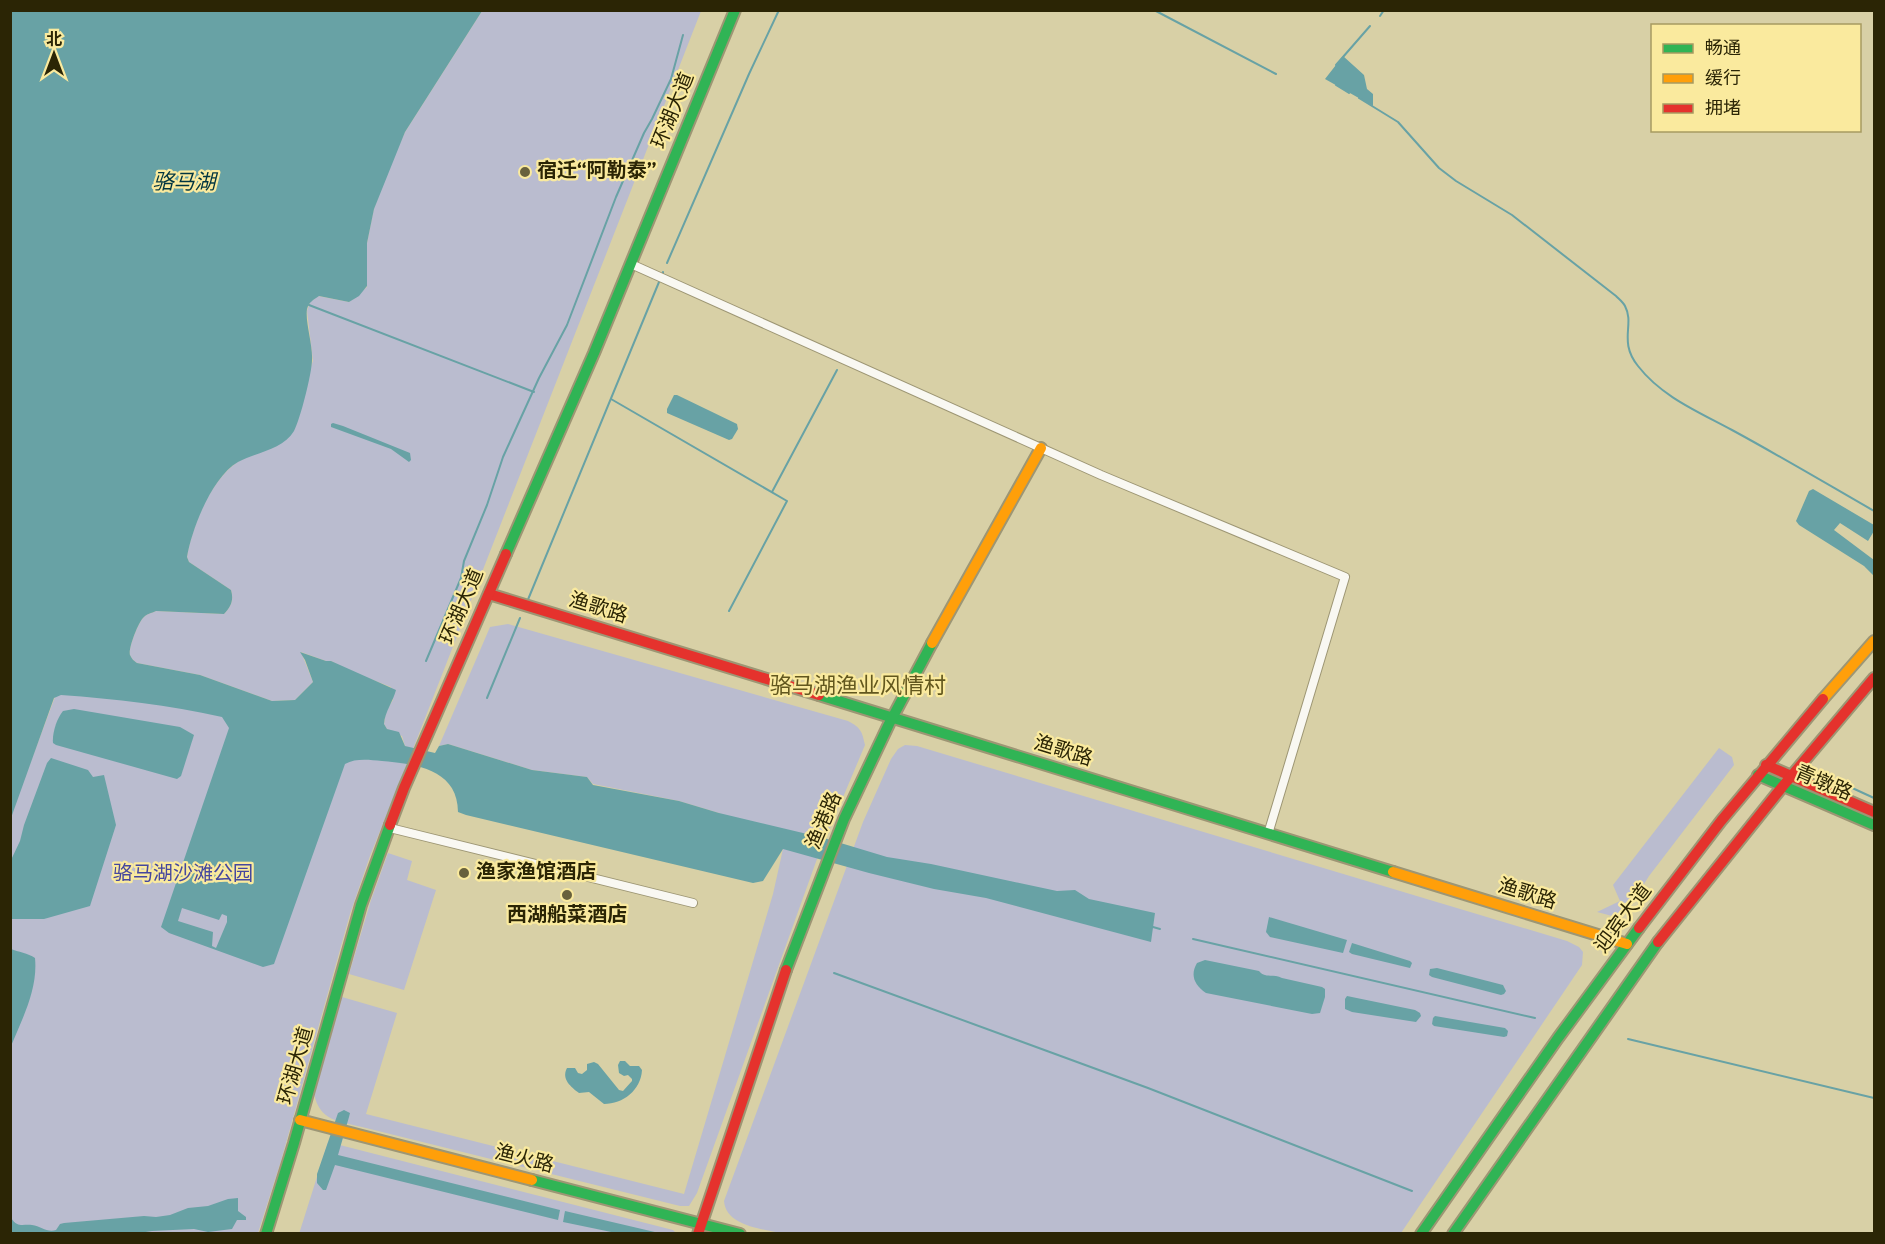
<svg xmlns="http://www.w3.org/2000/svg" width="1885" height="1244" viewBox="0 0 1885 1244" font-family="Overpass,'Noto Sans SC',sans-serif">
  <rect width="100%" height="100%" fill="#d8d0a6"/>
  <g fill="#babccf">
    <path d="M482,11H701L413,749L405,746L402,736L387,729L384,724L386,711L393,700L391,687L350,671L331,661H326L301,652L313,682L295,700L272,701L200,675L137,663C133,660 132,659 130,655C128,649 138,623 143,618C146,614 152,613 156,611L224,614C231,607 234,600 231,590L189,562L187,557C192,526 210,482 236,463C249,454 271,449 286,439L313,361L307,311L310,302L318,296L349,302L367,287V243L374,208L393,159L405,132Z"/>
    <path d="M508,624L848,721C861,728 862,731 865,745L817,859L697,1193L689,1206H680L362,1127C338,1121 320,1121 314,1094L342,997L397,1013L366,1114L684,1194L773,894L783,849L719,813L679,801L593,784L587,777L532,770L448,744L439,746L490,627Z"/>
    <polygon points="64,683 198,694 407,764 370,856 350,914 281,1161 258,1233 11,1233 10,817 55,697"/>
    <path d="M905,745L917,746L1567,941L1579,947L1583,952L1582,965L1401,1233L785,1234C765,1229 726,1227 724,1201L863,822L891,759L898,749Z"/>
    <polygon points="1719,748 1732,757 1734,765 1649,876 1626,913 1621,916 1616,917 1597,912 1620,901 1613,885"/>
    <polygon points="388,853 412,861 407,880 436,890 404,990 349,974 371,900"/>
    <polygon points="328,1142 673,1230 676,1233 299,1234"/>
  </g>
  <g fill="#68a2a5" fill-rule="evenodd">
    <path d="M11,11H482L405,132L374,209L367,243V286L359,296L349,302L319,296C313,300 309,302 307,309C305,322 313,345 312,360C312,373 300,420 294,431C283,450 256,452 238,462C212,477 192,528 187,557L189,562L231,590C234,600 231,607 224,614L156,611C152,613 146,614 143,618C138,623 128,649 130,655C132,659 133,660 137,663L200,675L272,701L295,700L313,682L305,660L300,652L326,661H331L396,690C393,702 385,711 384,724L387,729L399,732L405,746L435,753L439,746L448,744L532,770L587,777L593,785L679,801L719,813L824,838L887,857L931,864L1057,891L1075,890L1089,899L1155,913L1151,942L986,898L934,889L869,873L783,849L763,881L753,883L466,815L458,812C458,769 415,764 382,761C369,760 356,758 345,764L274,964L263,967L169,933L161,927L229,728L222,717C168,705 116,699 61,695L54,698L11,818ZM182,908L219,920L222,914L227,916V922L216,948L212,946L213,932L178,921Z"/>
    <polygon points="1343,56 1364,75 1367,89 1373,94 1373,106 1325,79"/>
    <polygon points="674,395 677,395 737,424 738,429 732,439 729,440 667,413 667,409"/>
    <polygon points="333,423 343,426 410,453 411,460 409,462 391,449 331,427 331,424"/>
    <polygon points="1813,489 1874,525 1874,531 1868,541 1840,523 1834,530 1874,560 1874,576 1864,566 1799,525 1796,521 1809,491"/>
    <path d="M74,709L180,727L194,735L181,776L177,779L56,745L53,743C52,733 57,718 63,711Z"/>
    <polygon points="51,758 88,770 93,777 104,775 116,825 90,906 44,919 11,919 11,860 20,841 24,825 47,763"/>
    <polygon points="1269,917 1347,940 1343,953 1270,937 1266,932"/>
    <polygon points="1352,943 1410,961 1412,963 1410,968 1352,954 1349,952"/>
    <path d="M11,949C18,952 28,953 35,958C38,989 23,1017 11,1046Z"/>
    <path d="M1205,960L1259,971C1265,979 1274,973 1282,978L1322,987L1325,989V997L1320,1013L1312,1014L1206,993C1194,985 1190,975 1197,963Z"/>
    <polygon points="1437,968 1503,985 1506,991 1504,994 1501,995 1432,977 1429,975 1430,969"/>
    <polygon points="1347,996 1415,1010 1420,1013 1421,1016 1416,1022 1352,1012 1345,1009 1345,999"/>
    <polygon points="1435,1016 1505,1028 1508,1031 1507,1036 1504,1037 1434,1026 1432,1024 1433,1018"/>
    <path d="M620,1061H625L630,1066H639L642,1070C641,1090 623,1104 604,1104L589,1092L579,1093C571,1087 561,1079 567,1068H575L578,1073L582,1074L587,1070V1064L594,1062L598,1064L619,1090L623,1091L632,1081V1079L628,1075L624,1076L619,1073L618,1065Z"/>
    <polygon points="344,1110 350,1113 349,1117 338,1155 560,1210 558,1220 335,1165 326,1190 323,1190 317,1183 317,1174 338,1113"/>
    <path d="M238,1198V1211L246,1217V1220H237L232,1229L208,1232L194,1229L152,1231L133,1234L11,1233V1218C18,1228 22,1224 32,1225C41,1226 47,1233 56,1230L60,1224L64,1223L144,1216L156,1217L170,1215L188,1208L208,1206L228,1199Z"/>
    <polygon points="565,1211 659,1233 616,1233 563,1222"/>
  </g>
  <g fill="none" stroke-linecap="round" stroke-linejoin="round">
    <g stroke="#68a2a5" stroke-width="2">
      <polyline points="1154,10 1276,74"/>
      <polyline points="1380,16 1384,10"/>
      <polyline points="1336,65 1370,26"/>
      <polyline points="1336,85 1349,93"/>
      <path d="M1359,98L1398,122L1439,168L1456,181L1512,215L1616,296C1619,299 1623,302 1625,306C1635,325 1618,341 1638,366C1662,397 1699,412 1732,430C1780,456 1827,484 1874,511"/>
      <polyline points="667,263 749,74 779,10"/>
      <polyline points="663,273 663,272"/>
      <polyline points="309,305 534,392"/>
      <polyline points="611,399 787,501 729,611"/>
      <polyline points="772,492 837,370"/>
      <polyline points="527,602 659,282"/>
      <polyline points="426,661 461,578 464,561 487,505 503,457 539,378 567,325 616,197 644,133 652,119 671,79 683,35"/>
      <polyline points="487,698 520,618"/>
      <polyline points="1837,781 1874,798"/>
      <polyline points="1153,927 1160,929"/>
      <polyline points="1193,939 1535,1018"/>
      <polyline points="834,973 1148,1088 1412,1191"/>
      <polyline points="1628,1039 1874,1098"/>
    </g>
    <g stroke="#9d9674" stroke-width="10">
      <g id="street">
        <polyline points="631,264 1101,475 1345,577 1268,834"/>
        <polyline points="390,828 693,903"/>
      </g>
    </g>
    <g stroke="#9d9674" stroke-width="14">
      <g id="fast">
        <polyline points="506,554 594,353 735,10"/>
        <polyline points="819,695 1393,872"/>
        <polyline points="1758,775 1874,825"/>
        <polyline points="786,970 844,819 889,724 932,643"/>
        <polyline points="532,1180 740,1234"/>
        <polyline points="266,1234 294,1143 361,905 390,825"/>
        <polyline points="1421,1234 1558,1038 1639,928"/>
        <polyline points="1453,1234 1658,942"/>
      </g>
    </g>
    <g stroke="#9d9674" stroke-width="14">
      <g id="slow">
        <polyline points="932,643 1041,448"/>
        <polyline points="1823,699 1874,641"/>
        <polyline points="1393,872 1627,944"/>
        <polyline points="300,1120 532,1180"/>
      </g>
    </g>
    <g stroke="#9d9674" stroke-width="14">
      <g id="jam">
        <polyline points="489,594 819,695"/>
        <polyline points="1766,765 1874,812"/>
        <polyline points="390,825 404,788 506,554"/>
        <polyline points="1639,928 1721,821 1823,699"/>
        <polyline points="1658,942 1783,786 1874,678"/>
        <polyline points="698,1234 786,970"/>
      </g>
    </g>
    <use href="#street" stroke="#f9f8f2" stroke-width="8"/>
    <use href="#fast" stroke="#30b455" stroke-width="10"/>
    <use href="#slow" stroke="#ff9f0a" stroke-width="10"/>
    <use href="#jam" stroke="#e5322d" stroke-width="10"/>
  </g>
  <g fill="#68613d" stroke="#faea9e" stroke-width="2">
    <circle cx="525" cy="172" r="6"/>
    <circle cx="464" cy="873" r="6"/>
    <circle cx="567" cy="895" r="6"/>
  </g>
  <g text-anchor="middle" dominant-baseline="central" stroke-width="4.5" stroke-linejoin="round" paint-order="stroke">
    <g font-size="20" fill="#2b2505" stroke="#faea9e">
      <text transform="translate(674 111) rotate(-68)">环湖大道</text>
      <text transform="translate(463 607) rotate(-67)">环湖大道</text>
      <text transform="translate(598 609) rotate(17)">渔歌路</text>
      <text transform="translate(1063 752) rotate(17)">渔歌路</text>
      <text transform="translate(1823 784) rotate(23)">青墩路</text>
      <text transform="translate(825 821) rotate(-67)">渔港路</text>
      <text transform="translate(1527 895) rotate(17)">渔歌路</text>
      <text transform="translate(1624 919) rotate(-53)">迎宾大道</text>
      <text transform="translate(297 1066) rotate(-74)">环湖大道</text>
      <text transform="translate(524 1160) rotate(14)">渔火路</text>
    </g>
    <g font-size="20" font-weight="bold" fill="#2b2505" stroke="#faea9e" text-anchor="start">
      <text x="537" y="172">宿迁“阿勒泰”</text>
      <text x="476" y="873">渔家渔馆酒店</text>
      <text x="567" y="916" text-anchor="middle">西湖船菜酒店</text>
    </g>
    <g font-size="20" fill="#45479e" stroke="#faea9e">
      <text x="183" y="875">骆马湖沙滩公园</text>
    </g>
    <g font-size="21" font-style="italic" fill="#003541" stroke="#faea9e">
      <text x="184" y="183">骆马湖</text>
    </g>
    <g font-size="22" fill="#62571e" stroke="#faea9e">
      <text x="858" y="687">骆马湖渔业风情村</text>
    </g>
  </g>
  <rect width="1885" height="1244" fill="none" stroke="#2b2505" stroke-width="24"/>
  <rect x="1651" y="24" width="210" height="108" fill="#faea9e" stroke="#a79b61" stroke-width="1.5"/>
  <rect x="1663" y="44" width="30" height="9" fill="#30b455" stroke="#a79b61" stroke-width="1.5"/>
  <text x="1705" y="54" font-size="18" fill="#2b2505">畅通</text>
  <rect x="1663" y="74" width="30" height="9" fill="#ff9f0a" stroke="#a79b61" stroke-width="1.5"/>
  <text x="1705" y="84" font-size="18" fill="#2b2505">缓行</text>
  <rect x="1663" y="104" width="30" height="9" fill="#e5322d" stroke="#a79b61" stroke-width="1.5"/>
  <text x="1705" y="114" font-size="18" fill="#2b2505">拥堵</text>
  <g transform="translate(54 54)" stroke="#faea9e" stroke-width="4.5" paint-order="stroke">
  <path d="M0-4.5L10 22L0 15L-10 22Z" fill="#2b2505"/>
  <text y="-9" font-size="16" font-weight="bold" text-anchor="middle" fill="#2b2505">北</text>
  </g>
</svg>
